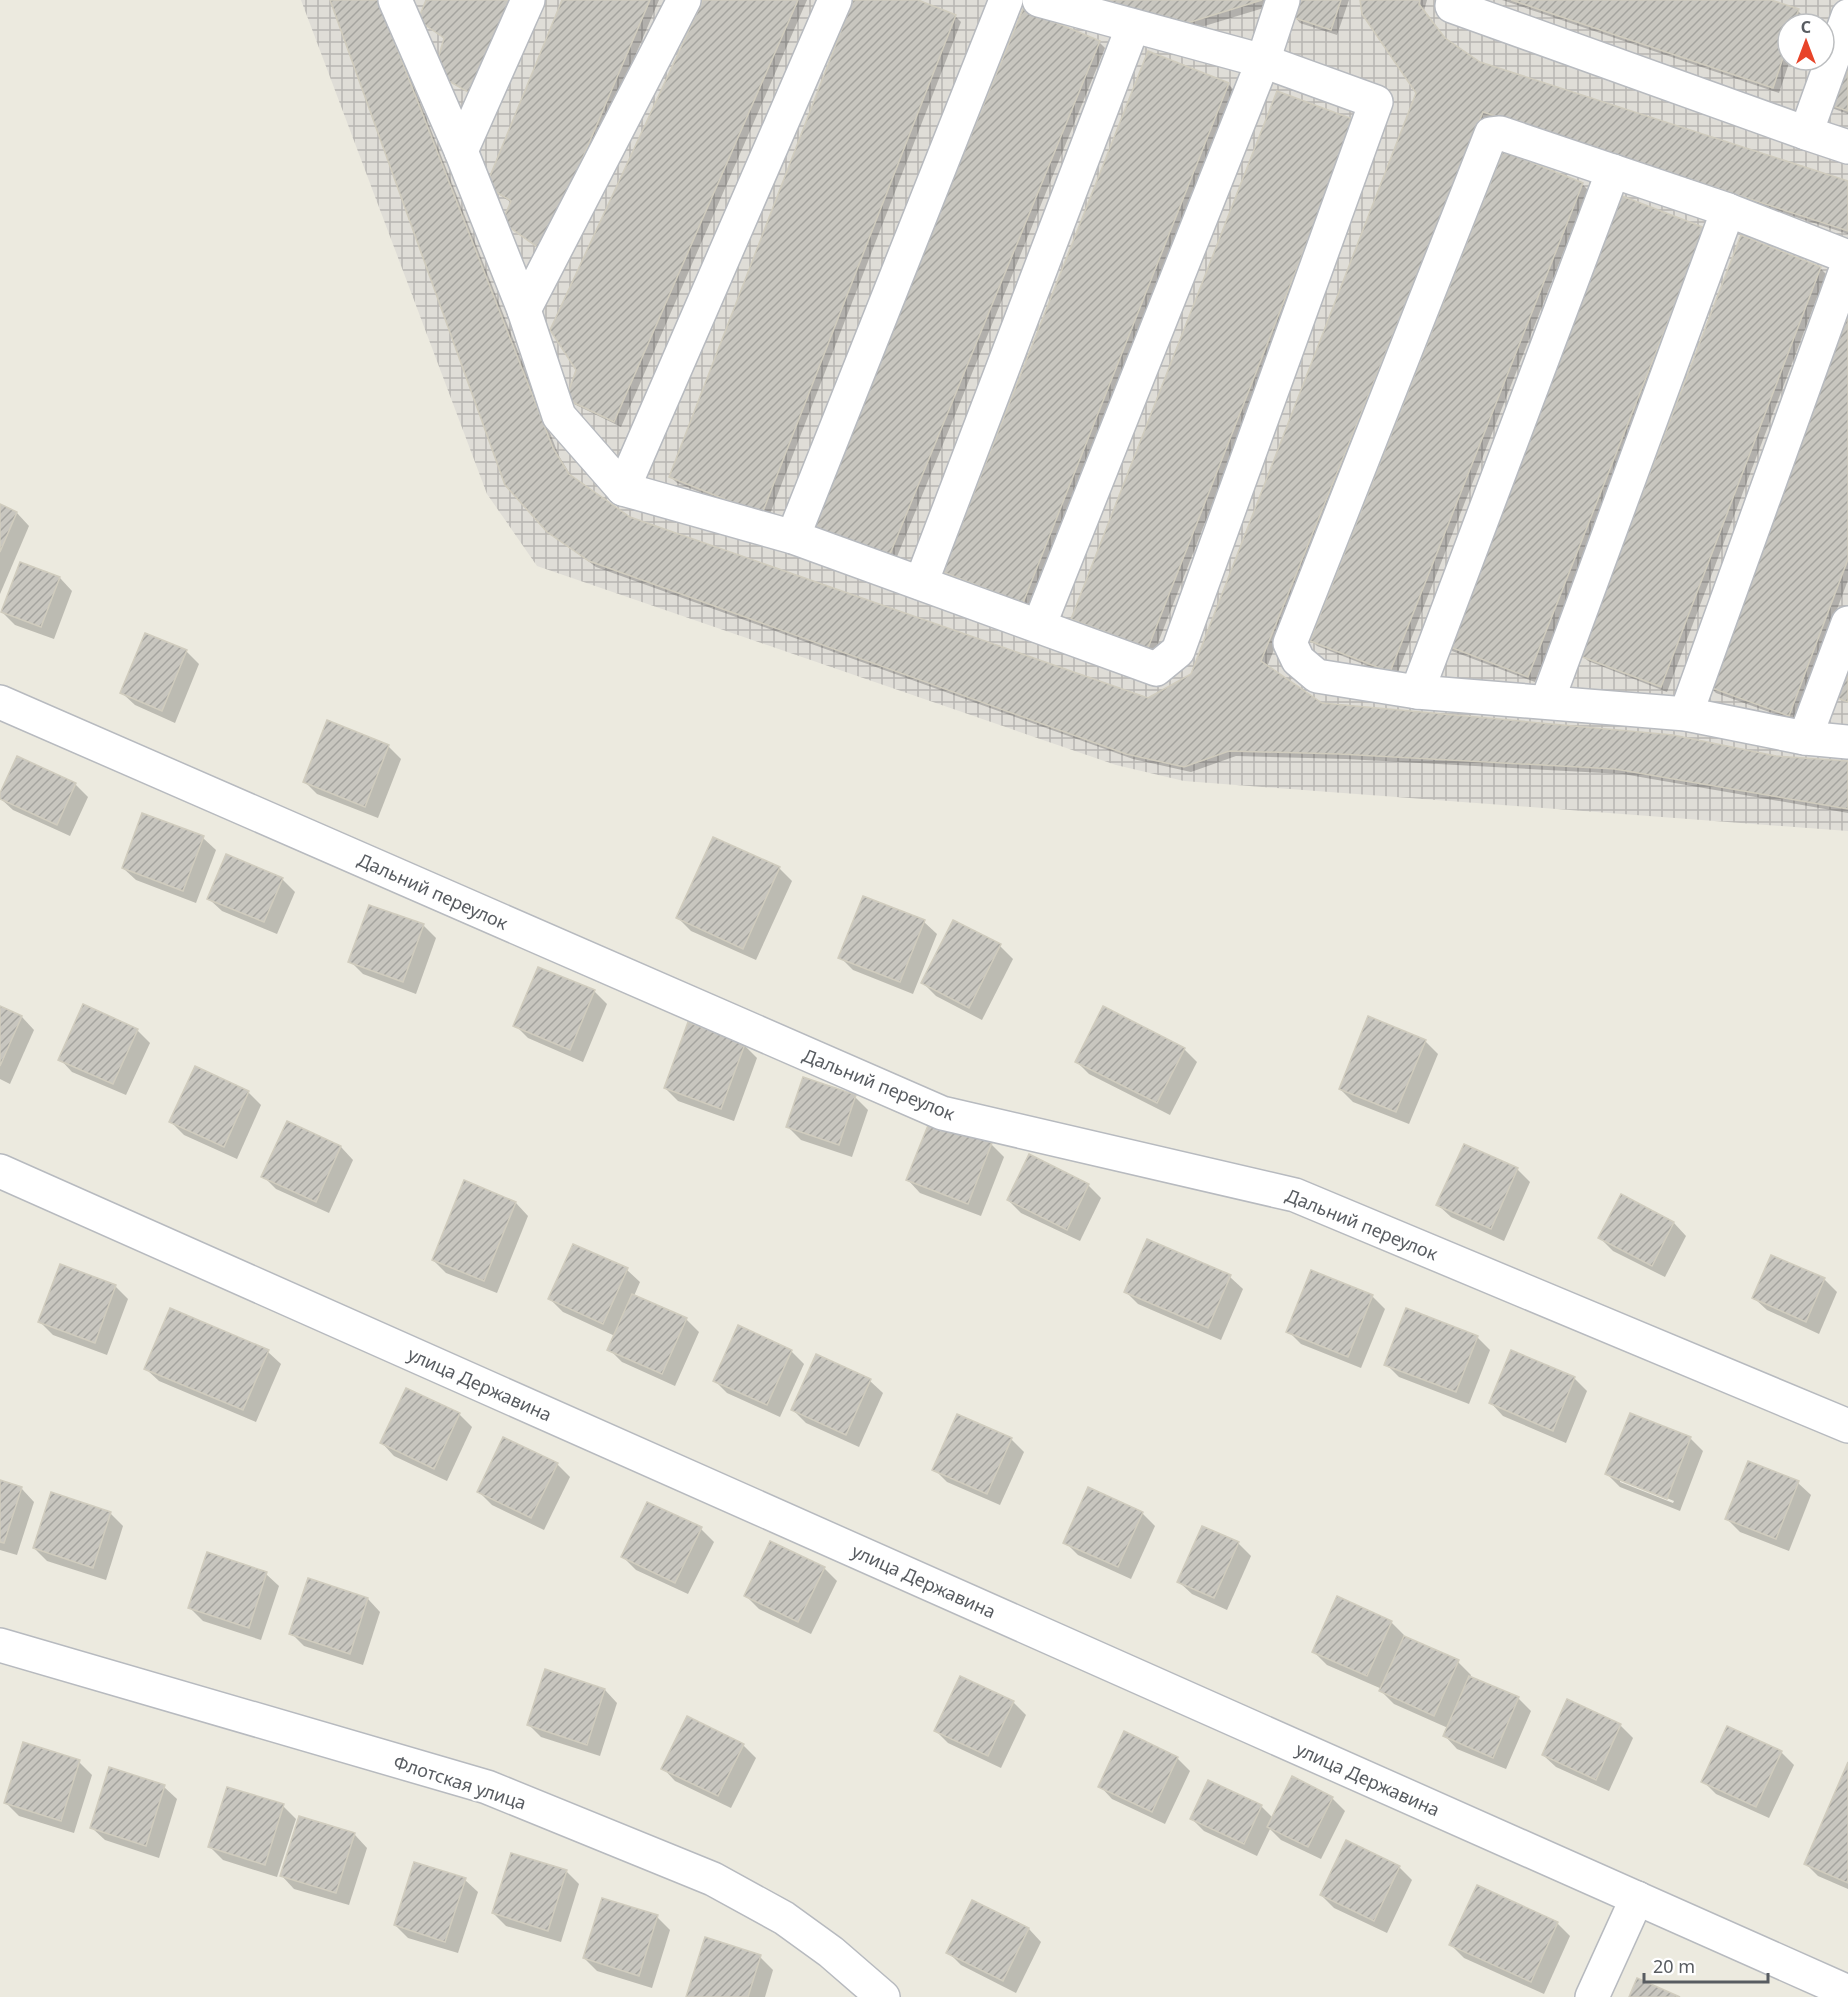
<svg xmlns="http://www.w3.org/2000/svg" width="1848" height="1997" viewBox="0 0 1848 1997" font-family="'Noto Sans',sans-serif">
  <defs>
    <pattern id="industrial-grid" width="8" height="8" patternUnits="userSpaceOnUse" patternTransform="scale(1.5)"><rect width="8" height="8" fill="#dfddd7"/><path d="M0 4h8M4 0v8" fill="none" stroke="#b8b6b2"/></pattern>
    <pattern id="building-hatch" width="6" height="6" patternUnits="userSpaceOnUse" patternTransform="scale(1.5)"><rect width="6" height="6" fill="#c8c6bf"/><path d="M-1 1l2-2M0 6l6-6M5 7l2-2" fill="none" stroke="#a5a49f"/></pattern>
  </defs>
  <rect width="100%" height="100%" fill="#eceadf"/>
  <path fill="url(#industrial-grid)" fill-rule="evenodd" d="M301,0H1848V831L1184,781L1116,765L537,566L487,494ZM1788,24H1824V60H1788Z"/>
  <g fill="#0003" fill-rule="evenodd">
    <polygon points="332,0 380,0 559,456 573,479 630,518 1149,699 1192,675 1418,93 1362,0 1427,0 1424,11 1447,42 1479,63 1848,182 1848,234 1489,117 1267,667 1322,705 1776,757 1848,764 1848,813 1623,774 1346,759 1236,756 1191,772 1133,759 596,567 548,531"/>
    <polygon points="564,0 659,0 550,256 503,222 512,203 494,191"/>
    <polygon points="705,0 807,0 621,427 574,404 568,398"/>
    <polygon points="855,0 914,0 955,16 961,22 768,519 677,483 671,477"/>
    <polygon points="1079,0 1271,0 1267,7 1188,31"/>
    <polygon points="1299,0 1349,0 1337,35 1300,23 1294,16"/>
    <polygon points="1502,0 1766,0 1798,11 1804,17 1802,24 1788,24 1788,60 1790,60 1779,93"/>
    <polygon points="1848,22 1848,114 1829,107"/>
    <polygon points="1099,42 1105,48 894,564 818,533"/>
    <polygon points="1228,84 1234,90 1029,608 950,577 944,571"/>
    <polygon points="1360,127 1154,653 1079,625 1073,619"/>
    <polygon points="1582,184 1588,190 1396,677 1317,646 1311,640"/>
    <polygon points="1710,235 1535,682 1452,651 1446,645"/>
    <polygon points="1820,268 1826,274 1667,692 1588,661 1582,655"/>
    <polygon points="1848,319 1848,580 1795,721 1716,693 1710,687"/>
    <polygon points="0,506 17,513 29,526 0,594"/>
    <polygon points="20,564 60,578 72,591 54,639 15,625 2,612"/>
    <polygon points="186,651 199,664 175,723 135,705 122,693"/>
    <polygon points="388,746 401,759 378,818 317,794 304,781"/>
    <polygon points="75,784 88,797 70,836 13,810 0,798"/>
    <polygon points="203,838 216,850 196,903 136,880 123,868"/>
    <polygon points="779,868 792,881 756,960 691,931 678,918"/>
    <polygon points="282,879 295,892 277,934 222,911 209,899"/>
    <polygon points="924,922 937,934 913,994 853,970 840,957"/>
    <polygon points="423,925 436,938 416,994 363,974 350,961"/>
    <polygon points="1000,946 1013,959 982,1020 936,996 923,983"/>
    <polygon points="594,991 607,1004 583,1062 528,1038 515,1025"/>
    <polygon points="0,1008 22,1017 34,1030 10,1084 0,1079"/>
    <polygon points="137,1030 150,1043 126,1095 72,1072 60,1059"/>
    <polygon points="1425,1041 1438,1054 1409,1124 1353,1102 1340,1089"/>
    <polygon points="744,1045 757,1058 734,1121 678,1101 665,1088"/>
    <polygon points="1184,1049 1197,1062 1170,1115 1089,1074 1076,1061"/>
    <polygon points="195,1068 249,1093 261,1105 237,1159 184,1135 171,1122"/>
    <polygon points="855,1097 868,1110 852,1157 801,1140 788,1127"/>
    <polygon points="991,1144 1004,1157 981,1216 920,1193 908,1180"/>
    <polygon points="341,1147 353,1160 329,1213 276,1189 263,1176"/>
    <polygon points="1517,1169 1530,1182 1504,1241 1451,1217 1438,1205"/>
    <polygon points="1088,1185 1101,1198 1080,1241 1021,1213 1008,1200"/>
    <polygon points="1622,1196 1674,1223 1686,1236 1665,1277 1613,1251 1600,1238"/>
    <polygon points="516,1203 528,1216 497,1293 446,1273 433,1260"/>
    <polygon points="627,1270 640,1282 634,1296 686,1319 699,1332 675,1386 622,1362 609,1349 615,1336 563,1312 550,1299"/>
    <polygon points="1230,1277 1243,1289 1221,1340 1138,1304 1125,1291"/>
    <polygon points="1824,1279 1837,1292 1819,1334 1767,1310 1754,1298"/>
    <polygon points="115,1286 128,1299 107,1355 53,1335 40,1322"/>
    <polygon points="1372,1296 1385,1309 1361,1368 1301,1344 1288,1331"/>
    <polygon points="1477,1337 1490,1350 1469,1404 1399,1377 1386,1364"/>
    <polygon points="791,1351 804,1364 780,1417 727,1393 714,1380"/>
    <polygon points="268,1352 281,1364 256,1422 159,1381 146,1369"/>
    <polygon points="1512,1352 1574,1378 1587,1391 1566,1443 1503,1416 1491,1403"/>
    <polygon points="817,1356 870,1381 883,1393 859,1447 806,1423 793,1410"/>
    <polygon points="407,1390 459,1414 472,1427 447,1481 394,1456 382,1443"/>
    <path d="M1631,1415L1690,1438L1703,1451L1680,1511L1620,1487L1607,1474ZM1620,1479L1674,1501L1673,1503L1620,1482Z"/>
    <polygon points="1011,1439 1024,1452 1000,1505 947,1482 934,1469"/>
    <polygon points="1749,1463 1798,1483 1811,1495 1789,1551 1740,1532 1727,1519"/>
    <polygon points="557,1464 570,1477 544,1530 492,1505 479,1492"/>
    <polygon points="0,1482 22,1489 34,1502 17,1555 0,1550"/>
    <polygon points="52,1494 111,1514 123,1526 106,1580 47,1561 34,1548"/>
    <polygon points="1142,1513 1155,1526 1131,1579 1078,1555 1065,1542"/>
    <polygon points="701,1529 714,1542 688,1594 636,1570 623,1557"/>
    <polygon points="1238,1543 1251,1556 1227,1610 1192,1594 1179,1582"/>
    <polygon points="824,1568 837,1581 811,1634 759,1609 746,1596"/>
    <polygon points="266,1574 279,1586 261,1640 203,1621 190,1608"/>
    <polygon points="1338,1598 1391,1622 1404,1635 1403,1637 1458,1662 1471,1675 1470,1678 1518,1698 1531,1711 1506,1769 1457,1749 1445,1736 1448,1728 1394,1704 1381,1691 1382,1689 1327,1665 1314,1652"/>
    <polygon points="368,1599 380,1612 363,1665 304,1646 291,1633"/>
    <polygon points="961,1678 1013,1702 1026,1715 1001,1768 948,1743 935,1730"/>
    <polygon points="605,1690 617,1703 600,1756 541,1737 528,1724"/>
    <polygon points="1620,1725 1633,1738 1609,1791 1556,1767 1543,1755"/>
    <polygon points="1125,1733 1177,1758 1190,1771 1165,1824 1112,1799 1100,1786"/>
    <polygon points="743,1745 756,1758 731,1808 675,1781 663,1768"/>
    <polygon points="1781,1752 1794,1765 1769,1818 1716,1794 1703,1781"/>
    <polygon points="79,1762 92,1775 74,1833 19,1816 6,1803"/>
    <polygon points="1848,1766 1848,1889 1818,1876 1805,1863"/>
    <polygon points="1209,1782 1261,1806 1273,1818 1332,1798 1345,1811 1321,1859 1281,1840 1270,1829 1257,1856 1204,1831 1192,1819"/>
    <polygon points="164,1787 177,1799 159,1858 105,1840 92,1828"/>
    <polygon points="283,1806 296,1819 277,1877 223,1860 210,1847"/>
    <polygon points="300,1817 355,1835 367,1848 349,1905 294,1889 282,1876"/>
    <polygon points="1399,1867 1412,1880 1387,1933 1334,1908 1321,1895"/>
    <polygon points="566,1871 579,1884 561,1942 506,1926 493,1913"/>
    <polygon points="465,1880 478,1892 458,1953 408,1938 395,1925"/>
    <polygon points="1478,1887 1558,1924 1570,1936 1544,1994 1464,1958 1451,1945"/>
    <polygon points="973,1902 1029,1929 1041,1942 1016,1993 961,1965 948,1952"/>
    <polygon points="657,1917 670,1930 652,1988 597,1971 584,1958"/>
    <polygon points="760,1957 773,1970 765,1997 688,1997"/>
  </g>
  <g fill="url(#building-hatch)" stroke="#d0ccbe" stroke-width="1.5">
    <polygon points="330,0 378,0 553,448 569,474 630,517 1148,698 1191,674 1416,93 1362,14 1360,0 1420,0 1419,4 1445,38 1480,62 1848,181 1848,231 1483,112 1261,661 1322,703 1673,735 1776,756 1848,761 1848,809 1615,769 1339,754 1229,751 1184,767 1126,754 589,561 547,532 505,485"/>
    <polygon points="426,0 511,0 470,93 434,73 444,38 418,20"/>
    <polygon points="562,0 650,0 543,251 502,222 511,201 486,186"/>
    <polygon points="703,0 798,0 614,422 566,399 576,370 550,330"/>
    <polygon points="853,0 918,0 956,15 762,514 669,477"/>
    <polygon points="1091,0 1262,0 1181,25"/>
    <polygon points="1298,0 1341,0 1331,30 1292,17"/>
    <polygon points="1511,0 1771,0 1799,9 1794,24 1788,24 1788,43 1773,88"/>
    <polygon points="1023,9 1100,41 888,559 810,527"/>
    <polygon points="1848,20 1848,111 1821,102"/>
    <polygon points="1148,51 1229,83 1023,603 943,572"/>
    <polygon points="1277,91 1355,120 1148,648 1071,619"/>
    <polygon points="1503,151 1583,183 1390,672 1310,641"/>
    <polygon points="1622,196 1705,228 1528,677 1445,645"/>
    <polygon points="1741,235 1821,267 1661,687 1580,656"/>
    <polygon points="1848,315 1848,559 1789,716 1709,687"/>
    <polygon points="0,504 17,512 0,552"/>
    <polygon points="20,562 60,577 41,627 1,612"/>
    <polygon points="145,633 187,650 162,711 120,693"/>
    <polygon points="1848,670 1848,702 1837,698"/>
    <polygon points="327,720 389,745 365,807 303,782"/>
    <polygon points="17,756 76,783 57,825 0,799 0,793"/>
    <polygon points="142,813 204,836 183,891 122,868"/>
    <polygon points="713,837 780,867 743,949 676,918"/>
    <polygon points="226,854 283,878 264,922 207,899"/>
    <polygon points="863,896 925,920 900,982 838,958"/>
    <polygon points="369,905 424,924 403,982 348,962"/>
    <polygon points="953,920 1001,944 969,1008 921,983"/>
    <polygon points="538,967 595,990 570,1050 513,1026"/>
    <polygon points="83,1004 138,1029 113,1084 58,1060"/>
    <polygon points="0,1006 22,1016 0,1066"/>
    <polygon points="1103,1006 1185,1048 1157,1103 1075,1062"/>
    <polygon points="1368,1016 1426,1040 1396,1112 1339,1089"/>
    <polygon points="688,1022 745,1044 721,1109 664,1088"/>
    <polygon points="195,1066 249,1091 224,1147 169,1122"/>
    <polygon points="803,1077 856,1095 839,1145 786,1127"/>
    <polygon points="931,1118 992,1143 968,1204 906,1180"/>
    <polygon points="287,1121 341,1146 316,1202 261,1177"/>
    <polygon points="1464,1144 1518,1168 1491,1229 1436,1205"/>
    <polygon points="1029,1154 1089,1184 1067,1230 1007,1200"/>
    <polygon points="464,1180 516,1202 484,1281 432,1260"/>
    <polygon points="1621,1194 1674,1222 1652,1266 1598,1238"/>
    <polygon points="1147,1239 1231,1275 1208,1328 1124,1292"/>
    <polygon points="573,1244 628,1268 603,1324 548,1299"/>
    <polygon points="1771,1255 1825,1278 1806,1322 1752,1298"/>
    <polygon points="60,1264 116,1285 95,1343 38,1322"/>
    <polygon points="1311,1270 1373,1295 1348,1357 1286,1332"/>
    <polygon points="632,1294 687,1318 662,1374 607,1350"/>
    <polygon points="170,1308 269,1350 243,1410 144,1369"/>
    <polygon points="1406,1308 1478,1336 1456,1392 1384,1365"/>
    <polygon points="738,1325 792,1350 767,1405 713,1381"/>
    <polygon points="1511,1350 1575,1377 1553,1431 1489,1403"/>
    <polygon points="816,1354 871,1379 846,1435 791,1410"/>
    <polygon points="406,1388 460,1413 434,1469 380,1443"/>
    <polygon points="1630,1413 1691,1437 1667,1499 1605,1474"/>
    <polygon points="957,1414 1012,1438 987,1494 932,1470"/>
    <polygon points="503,1437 558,1463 531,1518 477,1492"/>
    <polygon points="1748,1461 1799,1481 1776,1539 1725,1519"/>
    <polygon points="0,1480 22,1487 4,1543 0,1542"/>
    <polygon points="1088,1487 1143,1512 1118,1567 1063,1543"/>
    <polygon points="51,1492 111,1512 93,1568 33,1548"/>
    <polygon points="647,1502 702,1527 675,1583 621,1557"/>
    <polygon points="1202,1526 1239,1542 1214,1598 1177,1582"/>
    <polygon points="770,1541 825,1567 798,1622 744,1596"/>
    <polygon points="207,1552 267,1572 249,1628 188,1608"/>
    <polygon points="308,1578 368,1598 350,1654 289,1634"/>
    <polygon points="1337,1596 1392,1621 1367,1676 1312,1652"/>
    <polygon points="1404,1636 1459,1660 1434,1716 1379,1691"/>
    <polygon points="545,1669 605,1689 587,1745 527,1725"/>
    <polygon points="960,1676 1014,1701 988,1756 934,1731"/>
    <polygon points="1469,1676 1519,1697 1493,1758 1443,1736"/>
    <polygon points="1567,1699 1621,1724 1596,1780 1542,1755"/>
    <polygon points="687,1716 744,1744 718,1796 661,1769"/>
    <polygon points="1727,1726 1782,1751 1756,1807 1701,1782"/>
    <polygon points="1124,1731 1178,1757 1152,1812 1098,1787"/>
    <polygon points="23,1742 80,1760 61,1821 4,1803"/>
    <polygon points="1848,1762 1848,1883 1804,1864"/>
    <polygon points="109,1767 165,1785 146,1846 90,1828"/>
    <polygon points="1292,1776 1333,1797 1308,1847 1267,1827"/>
    <polygon points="1208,1780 1262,1805 1244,1844 1190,1819"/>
    <polygon points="227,1787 284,1804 265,1865 208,1847"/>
    <polygon points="299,1816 355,1833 336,1893 280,1876"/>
    <polygon points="1346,1840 1400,1866 1374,1921 1320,1895"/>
    <polygon points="511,1853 567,1870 548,1931 492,1913"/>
    <polygon points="414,1862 466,1878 445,1942 394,1925"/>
    <polygon points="1477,1885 1558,1922 1531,1982 1449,1945"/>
    <polygon points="602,1898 658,1915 639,1976 583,1958"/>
    <polygon points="972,1900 1029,1928 1003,1981 946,1953"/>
    <polygon points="705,1937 761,1955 748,1997 686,1997"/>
    <polygon points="1637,1978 1680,1997 1629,1997"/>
  </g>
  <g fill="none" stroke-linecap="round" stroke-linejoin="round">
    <g stroke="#b7babf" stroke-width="36">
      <g id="minor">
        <polyline points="395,0 461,151 524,310 559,416 623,489 793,537 1156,669 1178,651 1376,102 1263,61 1039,0"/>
        <polyline points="1453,0 1452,6 1806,133 1848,147"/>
        <polyline points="1806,133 1848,16"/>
        <polyline points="461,151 528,0"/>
        <polyline points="1848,257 1728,210 1500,133 1491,134 1290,643 1298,660 1317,676 1417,692 1686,714 1805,738 1848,742"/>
        <polyline points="524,310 684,0"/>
        <polyline points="623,489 835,0"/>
        <polyline points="793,537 1006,0"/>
        <polyline points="921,583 1133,26"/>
        <polyline points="1039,626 1263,61 1283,0"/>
        <polyline points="1417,692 1613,171"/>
        <polyline points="0,702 942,1113 1295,1195 1848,1426"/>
        <polyline points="1547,702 1728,210"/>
        <polyline points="1686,714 1848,264"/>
        <polyline points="1805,738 1848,623"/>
        <polyline points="0,1171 1848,1992"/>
        <polyline points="0,1645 487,1787 713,1879 784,1918 831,1952 883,1997"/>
        <polyline points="1592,1997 1637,1898"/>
      </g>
    </g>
    <use href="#minor" stroke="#fff" stroke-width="33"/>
  </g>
  <g text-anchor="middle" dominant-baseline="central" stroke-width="4.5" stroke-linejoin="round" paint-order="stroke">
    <g font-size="18" fill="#585c61" stroke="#fff">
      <text transform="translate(433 891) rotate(24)">Дальний переулок</text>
      <text transform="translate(879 1084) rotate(22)">Дальний переулок</text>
      <text transform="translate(1362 1224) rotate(22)">Дальний переулок</text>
      <text transform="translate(480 1384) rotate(24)">улица Державина</text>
      <text transform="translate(924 1581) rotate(24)">улица Державина</text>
      <text transform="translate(1368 1779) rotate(24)">улица Державина</text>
      <text transform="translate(460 1782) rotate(18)">Флотская улица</text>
    </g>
  </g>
  <g transform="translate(1806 42)"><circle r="28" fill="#ffffff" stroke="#bcbec0" stroke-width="1.5"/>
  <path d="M0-4.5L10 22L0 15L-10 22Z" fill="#e84429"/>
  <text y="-9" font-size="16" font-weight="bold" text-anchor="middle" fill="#585c61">С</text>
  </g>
  <path d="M1644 1973v9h124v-9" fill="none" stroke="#585c61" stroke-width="3"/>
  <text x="1653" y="1973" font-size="18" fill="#585c61" stroke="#ffffff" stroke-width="4.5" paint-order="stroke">20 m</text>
</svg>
